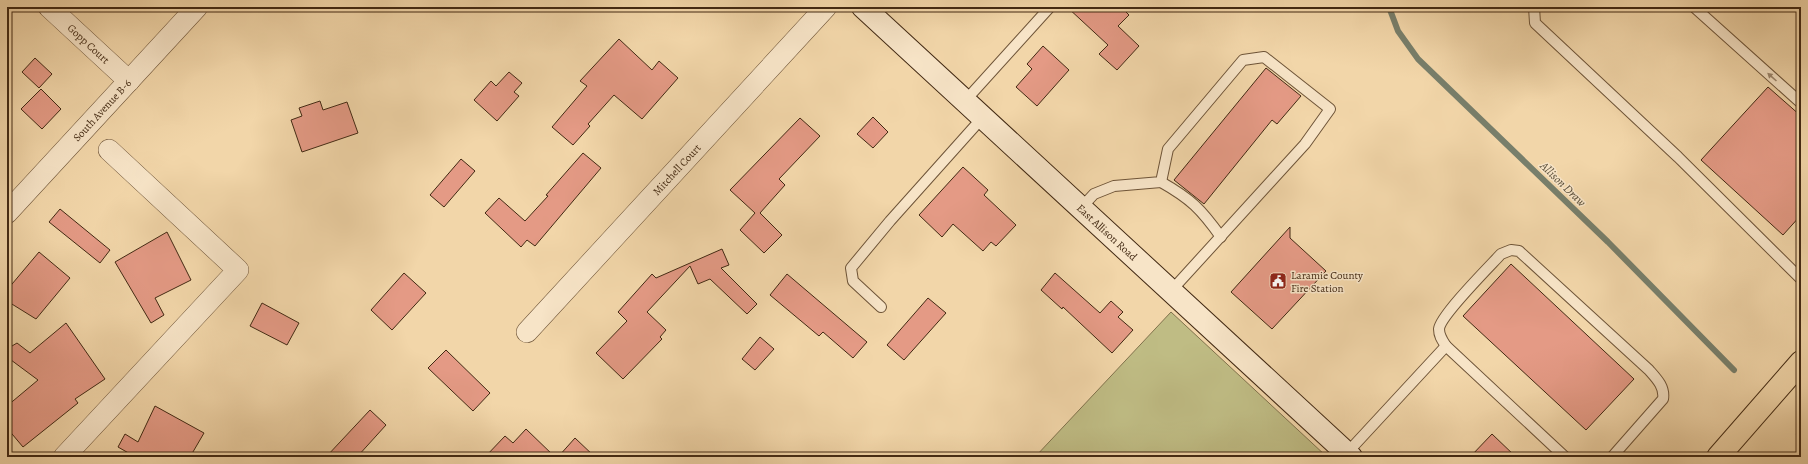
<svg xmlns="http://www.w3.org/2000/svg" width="1808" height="464" viewBox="0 0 1808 464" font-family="Alegreya,serif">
  <rect width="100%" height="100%" fill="#f2d6a9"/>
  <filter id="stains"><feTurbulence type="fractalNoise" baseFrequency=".005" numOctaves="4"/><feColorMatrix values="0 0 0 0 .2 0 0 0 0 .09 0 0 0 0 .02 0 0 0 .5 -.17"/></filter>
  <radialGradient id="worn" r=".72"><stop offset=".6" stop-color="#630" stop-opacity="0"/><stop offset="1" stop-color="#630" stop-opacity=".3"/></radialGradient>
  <polygon fill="#bfbc84" stroke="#80724c" points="1171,312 1326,456 1327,457 1035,457"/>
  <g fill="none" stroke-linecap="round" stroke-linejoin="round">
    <g stroke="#787f6b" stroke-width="6">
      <polyline points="1389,7 1398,31 1418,59 1608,242 1734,370"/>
      <polyline points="1799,434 1801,436"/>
    </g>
  </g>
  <g fill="#e49a85" stroke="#422913">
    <polygon points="1067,7 1121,7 1129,15 1118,26 1139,46 1117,70 1099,54 1108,45"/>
    <polygon points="619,39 652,70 659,61 678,78 642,119 614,95 588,124 590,126 573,145 552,127 587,86 580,81"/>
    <polygon points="1043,46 1069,70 1037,106 1016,87 1032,69 1027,64"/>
    <polygon points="35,58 52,74 39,88 22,72"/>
    <polygon points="1266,68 1301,96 1277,124 1272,120 1204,204 1174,180"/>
    <polygon points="509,72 522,83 514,92 519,96 497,121 474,100 491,81 496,86"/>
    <polygon points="1768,87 1801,116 1801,215 1783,235 1701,160"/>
    <polygon points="41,89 61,109 42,129 21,109"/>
    <polygon points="320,101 323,110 347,102 358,133 302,152 291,120 302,116 299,108"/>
    <polygon points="873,117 888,132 873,148 857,134"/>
    <polygon points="800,118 820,136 779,179 785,185 760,213 782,235 764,253 740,230 755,213 730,190"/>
    <polygon points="583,153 601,168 535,246 527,240 521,247 485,213 499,198 525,221 548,196 546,195"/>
    <polygon points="461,159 475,171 444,207 430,195"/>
    <polygon points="963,167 988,190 984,195 1016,225 996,246 991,242 983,251 953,224 942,237 919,215"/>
    <polygon points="60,209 110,250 100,263 49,222"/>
    <polygon points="1290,227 1290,238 1326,271 1272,329 1231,292"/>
    <polygon points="167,232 191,280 155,298 164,315 151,323 115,262"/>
    <polygon points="722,249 729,265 721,268 757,304 747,314 710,279 698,284 690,266 647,312 666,330 660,337 662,339 623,379 596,353 627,321 618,312 652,274 656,278"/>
    <polygon points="39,252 70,278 36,319 7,301 7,290"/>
    <polygon points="1511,264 1634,379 1586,430 1463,316"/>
    <polygon points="404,273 426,293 392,330 371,310"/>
    <polygon points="1055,273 1100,313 1111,301 1123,312 1118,317 1133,330 1112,353 1063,307 1062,309 1041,290"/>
    <polygon points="787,274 867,342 853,358 823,332 819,336 770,295"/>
    <polygon points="928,298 946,313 904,360 887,345"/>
    <polygon points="262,303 299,323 287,345 250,326"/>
    <polygon points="66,323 105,379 75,399 78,403 23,447 7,428 7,406 38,380 7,357 7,349 17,343 30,353"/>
    <polygon points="760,337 774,349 755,370 742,359"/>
    <polygon points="446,350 490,393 473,411 428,368"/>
    <polygon points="155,406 204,433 190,457 131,457 132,455 118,447 125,434 138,442"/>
    <polygon points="370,410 386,425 357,457 326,457"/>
    <polygon points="526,429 555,457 485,457 505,436 513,443"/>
    <polygon points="1492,434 1516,457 1470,457"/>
    <polygon points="575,438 595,457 558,457"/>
  </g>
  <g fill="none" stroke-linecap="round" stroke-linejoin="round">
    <g stroke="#6e5438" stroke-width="12">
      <g id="lane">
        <polyline points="1534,7 1535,23 1678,157 1801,279"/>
        <polyline points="1694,7 1801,103"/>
        <polyline points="965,101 1050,7"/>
        <path d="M1161,182C1191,199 1201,209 1221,237"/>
        <polyline points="1081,208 1094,194 1114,186 1161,182 1168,149 1243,60 1264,57 1330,109 1305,144 1171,291"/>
        <polyline points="881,307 853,281 851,268 890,221 983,117"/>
        <path d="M1446,346C1442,340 1439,336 1439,329C1440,316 1490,266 1501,254L1511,250L1519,251L1649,370C1657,379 1665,387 1663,399L1612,457"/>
        <polyline points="1347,453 1446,346 1565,457"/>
      </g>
    </g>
    <g stroke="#6e5438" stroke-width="22">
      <g id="street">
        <path id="s1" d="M49,7L129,81"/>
        <path id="s2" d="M7,213L197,7"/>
        <path id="s3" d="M527,332L826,7"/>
        <polyline points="64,457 238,270 109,150"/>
      </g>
    </g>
    <g stroke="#422913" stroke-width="24">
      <g id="secondary">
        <path id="s4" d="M863,7L1351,457"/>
      </g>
    </g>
    <g stroke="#422913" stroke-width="24">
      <polyline id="highway" points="1718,457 1801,362"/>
    </g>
    <use href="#lane" stroke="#f7e4c7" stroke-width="10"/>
    <use href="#street" stroke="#f7e4c7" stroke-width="21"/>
    <use href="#secondary" stroke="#f7e4c7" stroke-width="22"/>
    <use href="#highway" stroke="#f2d6a9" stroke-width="22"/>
  </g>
  <defs><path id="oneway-solid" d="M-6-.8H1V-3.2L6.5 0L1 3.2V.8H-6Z"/></defs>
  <use fill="#9c866d" href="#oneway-solid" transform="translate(1772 77) rotate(-138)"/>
  <defs>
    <g id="civic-square" transform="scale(0.9)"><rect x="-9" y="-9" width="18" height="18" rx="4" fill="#8f2418" stroke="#f7e4c7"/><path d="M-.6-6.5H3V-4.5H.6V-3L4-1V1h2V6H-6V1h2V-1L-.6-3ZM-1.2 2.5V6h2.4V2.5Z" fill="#fff"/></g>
  </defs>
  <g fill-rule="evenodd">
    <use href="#civic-square" x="1278" y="281"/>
  </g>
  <g text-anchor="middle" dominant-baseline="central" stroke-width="3" stroke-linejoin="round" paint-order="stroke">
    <g font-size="11" fill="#422913" stroke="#f7e4c7">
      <text stroke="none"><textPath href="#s1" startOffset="54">Gopp Court</textPath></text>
      <text stroke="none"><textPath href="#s2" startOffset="140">South Avenue B-6</textPath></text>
      <text stroke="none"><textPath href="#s3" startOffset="221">Mitchell Court</textPath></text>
      <text stroke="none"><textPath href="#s4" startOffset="332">East Allison Road</textPath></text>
    </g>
    <g font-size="11" fill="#422913" stroke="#f7e4c7" text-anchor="start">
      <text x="1291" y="275">Laramie County<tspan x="1291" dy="13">Fire Station</tspan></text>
    </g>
    <g font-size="12" font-style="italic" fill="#584d38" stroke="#f7e4c7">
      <text transform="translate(1563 184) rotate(44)">Allison Draw</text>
    </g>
  </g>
  <rect width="1808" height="464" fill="none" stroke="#f2d6a9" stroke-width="24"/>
  <rect x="8" y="8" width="1792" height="448" fill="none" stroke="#422913" stroke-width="2"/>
  <rect x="12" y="12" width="1784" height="440" fill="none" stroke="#422913"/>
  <rect width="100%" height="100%" filter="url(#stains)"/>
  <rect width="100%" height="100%" fill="url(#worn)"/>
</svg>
